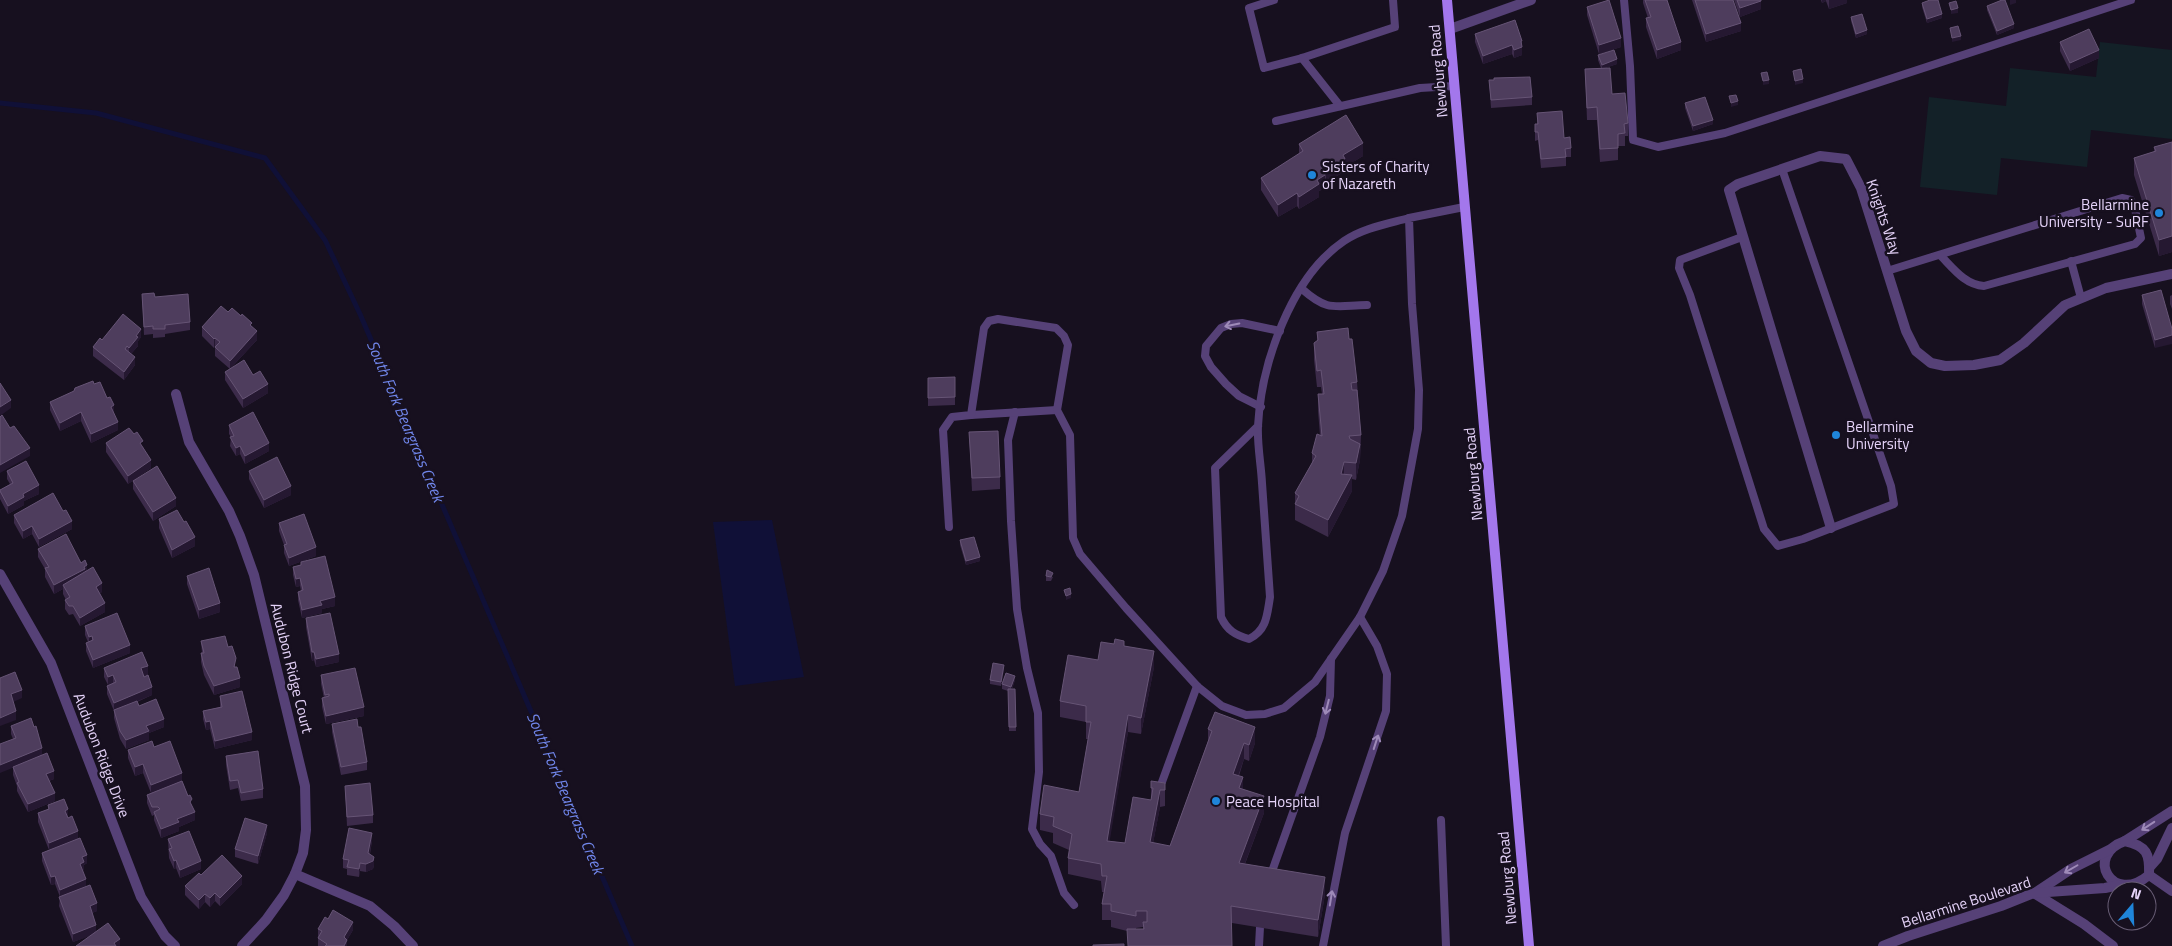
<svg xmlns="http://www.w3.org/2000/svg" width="2172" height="946" viewBox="0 0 2172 946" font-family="'Titillium Web',sans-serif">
  <rect width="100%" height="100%" fill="#17101f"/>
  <polygon fill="#132128" points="2100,42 2172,50 2172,139 2091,130 2087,167 2001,158 1997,195 1920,187 1929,97 2006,106 2010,68 2096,77"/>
  <polygon fill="#101037" points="772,520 804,677 735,686 713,522"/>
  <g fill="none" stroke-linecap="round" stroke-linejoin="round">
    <polyline stroke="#101037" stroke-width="5" points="0,103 96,113 265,158 325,240 360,314 632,946"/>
    <g stroke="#564177" stroke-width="8">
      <polyline points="1274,0 1249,8 1264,68 1302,58 1395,27 1393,0"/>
      <polyline points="1624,0 1630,66 1633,140 1658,147 1725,133 2131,0"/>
      <polyline points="1302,58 1340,106"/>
      <polyline points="1276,121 1420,88 1454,86"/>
      <polyline points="1742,237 1680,260 1679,268 1690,295 1764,529 1778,546 1803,539 1894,504 1891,486 1782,169"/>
      <polyline points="2071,261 2081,298"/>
      <path d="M1887,271L2122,198L2131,200L2135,209L2141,238L2135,244L1984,286C1965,285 1953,268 1940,255"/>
      <path d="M1302,289C1328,312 1334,306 1367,305"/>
      <polyline points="1261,407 1239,396 1226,384 1211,367 1205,356 1206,346 1221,328 1231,324 1242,323 1280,331"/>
      <polyline points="1015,412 1008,440 1011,521 1017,609 1027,668 1038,713 1039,772 1032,829 1040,844 1051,856 1064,893 1074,905"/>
      <polyline points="971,415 1057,410"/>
      <path d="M1258,426L1215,468L1221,617C1227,630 1235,635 1249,639C1267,630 1267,615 1270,597C1267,559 1265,521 1262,483C1261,464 1257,444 1258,426C1261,364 1291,277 1344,241C1363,228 1387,224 1409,218"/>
      <polyline points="949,527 943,430 952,417 971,415 984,328 989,321 998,319 1056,328 1064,336 1068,345 1057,410 1070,435 1073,538 1080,554 1126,608 1197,686 1222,706 1246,715 1265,714 1284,708 1315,682 1360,617 1383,571 1402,516 1418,429 1419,390 1412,304 1409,218 1464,207"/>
      <polyline points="1162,782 1197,686"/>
      <polyline points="1441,820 1446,946"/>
      <polyline points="1270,877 1320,737 1330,696 1331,659"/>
      <polyline points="1259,946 1260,927"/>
      <polyline points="1323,946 1345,833 1386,711 1387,674 1377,646 1360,617"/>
    </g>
    <g stroke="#564177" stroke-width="10">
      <polyline points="1450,29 1531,0"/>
      <polyline points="176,394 189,442 229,511 240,536 254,575 305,786 306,830 303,853 295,874 284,895 266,920 242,946"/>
      <polyline points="1831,528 1729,190 1738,184 1820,156 1846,159 1861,188 1906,331 1916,351 1931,363 1945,366 1974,365 2000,360 2024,343 2065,305 2106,288 2172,274"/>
      <polyline points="0,574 51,663 141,897 165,936 175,946"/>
      <path d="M2125,841C2147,846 2150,854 2149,875C2112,906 2084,855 2125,841Z"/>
      <polyline points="2125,841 2172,811"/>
      <polyline points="2149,868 2157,859 2172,828"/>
      <polyline points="295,874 370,906 394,926 413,946"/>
      <polyline points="2149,875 2172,891"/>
      <polyline points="2034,893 2084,924 2113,946"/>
      <polyline points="2035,893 2071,869 2111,849"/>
      <polyline points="1883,946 1908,936 2001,906 2034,893 2105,888 2119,885"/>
    </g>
    <polyline stroke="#a377ec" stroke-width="10" points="1447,0 1529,946"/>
  </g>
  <g fill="#3c2b4a" fill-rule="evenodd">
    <polygon points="1643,0 1667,0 1681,50 1657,59 1646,27 1646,18 1648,18 1643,3"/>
    <polygon points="1692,0 1733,0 1741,31 1706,42"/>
    <polygon points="1734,0 1761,0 1761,9 1740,17"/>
    <polygon points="1821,0 1847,0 1847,3 1829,9 1826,1 1822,3"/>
    <polygon points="1922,3 1942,18 1927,23 1922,7"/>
    <polygon points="1987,6 2014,28 1997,35 1987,10"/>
    <polygon points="1587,7 1621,47 1599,54 1587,15"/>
    <polygon points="1851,17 1867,34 1856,38 1851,21"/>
    <polygon points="1475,34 1522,41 1522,55 1514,58 1512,54 1483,64 1475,42"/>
    <polygon points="2060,42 2099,58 2070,71 2060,51"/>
    <polygon points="1598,55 1617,64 1605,68 1612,94 1628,123 1628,136 1625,136 1625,146 1618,146 1618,160 1600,162 1597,120 1587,120 1585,69 1601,68 1598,60"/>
    <polygon points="1489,80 1532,97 1532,105 1491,108"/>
    <polygon points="1685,103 1713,124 1693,131 1685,108"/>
    <polygon points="1537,113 1564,138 1571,148 1571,157 1566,157 1566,166 1541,168 1538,140 1535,141 1535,124 1537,124"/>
    <polygon points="2172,142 2172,252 2159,256 2134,175 2134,158 2154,152 2154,147"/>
    <polygon points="1299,144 1363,156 1345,167 1345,171 1326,183 1325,181 1325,188 1319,191 1319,197 1299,209 1297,206 1278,217 1261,190 1261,178 1299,154"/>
    <polygon points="2161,290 2155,348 2142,304 2142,295"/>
    <polygon points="142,294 155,297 190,322 190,330 165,334 165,337 153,338 153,334 144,335"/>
    <polygon points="2172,295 2172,309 2170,304 2170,296"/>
    <polygon points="228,312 252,326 257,340 231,368 253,375 268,393 243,408 225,380 225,372 230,369 215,356 215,346 214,348 202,336 202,327"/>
    <polygon points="1317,332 1349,339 1357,382 1361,435 1360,460 1356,480 1352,479 1352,491 1328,537 1295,520 1295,493 1312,463 1312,453 1320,435 1318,411 1318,394 1322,394 1321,387 1317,387 1314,360 1314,343 1317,341"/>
    <polygon points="141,337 138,341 138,346 131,354 135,365 124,380 93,356 93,347 102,340"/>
    <polygon points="955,377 955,405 928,406 928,378"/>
    <polygon points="50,402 114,414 118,430 91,443 81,421 60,431 50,410"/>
    <polygon points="229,425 269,451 245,464 240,454 236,456 230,446 231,437 229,434"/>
    <polygon points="969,432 1000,477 1000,489 972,491"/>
    <polygon points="106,443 143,447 151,468 128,484 106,452"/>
    <polygon points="7,471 39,494 24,501 24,505 8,514 0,499 0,490 10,484 7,479"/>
    <polygon points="249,471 291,495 264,508 249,479"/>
    <polygon points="133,481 176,506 153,521 133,489"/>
    <polygon points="63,511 72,529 39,547 32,534 23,539 14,523 14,515"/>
    <polygon points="159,519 195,546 172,558 159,528"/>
    <polygon points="279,523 316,556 289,566 284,553 284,545 279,531"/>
    <polygon points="960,540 980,561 966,565 960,545"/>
    <polygon points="38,549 81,563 102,592 100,593 105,612 80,626 73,614 69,615 65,609 65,600 66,600 63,594 63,589 54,594 45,577 45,569 38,557"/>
    <polygon points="301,562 335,606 322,609 322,613 302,618 298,600 298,592 301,591 300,586 296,587 293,575 293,567 301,565"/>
    <polygon points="187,576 220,612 199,619 187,584"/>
    <polygon points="1046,576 1053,577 1051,581 1046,581"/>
    <polygon points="306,618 339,662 316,667 314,660 312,661 306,627"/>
    <polygon points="85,626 130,653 93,668 86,651 86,643 88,642 85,635"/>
    <polygon points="201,641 228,647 235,667 240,687 214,695 204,675 201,662 201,653 202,653"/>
    <path d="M1124,646L1154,667L1141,734L1128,732L1109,841L1125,843L1151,800V781L1165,783V806L1160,807L1153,843L1170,846L1208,741V729L1255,743L1249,761L1244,759L1239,776L1243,789L1264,813L1245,864L1325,894L1318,937L1232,923L1127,931L1111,927V920H1102V904L1104,892H1102L1101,881L1068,874V858L1069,850L1053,843V833L1040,830V814L1079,792L1088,739H1086V722L1060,717V701L1098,660ZM1143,927V929H1136V928Z"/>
    <polygon points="104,668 148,674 144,676 152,695 137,702 139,706 164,727 149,733 149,740 126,749 120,739 114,718 114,711 107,694 107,686 108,685 104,677"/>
    <polygon points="1004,669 1001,686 990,684 990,680"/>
    <polygon points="321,675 364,716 326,724 322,707 322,698 324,698 321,684"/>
    <polygon points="1015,680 1012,689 1015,689 1016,731 1009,731 1008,691 1002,689 1002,684"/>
    <polygon points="220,696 252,740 215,749 210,729 206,730 203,719 203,711 220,707"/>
    <polygon points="332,724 367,762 367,770 341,775 332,732"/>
    <polygon points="11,726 42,755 54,779 49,781 55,801 28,812 17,791 17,786 13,775 13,739 11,734"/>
    <polygon points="154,747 182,781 192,806 195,820 179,827 179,831 161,838 154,820 154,815 152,816 147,803 147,795 151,793 143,773 135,776 128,758 128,750"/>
    <polygon points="226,756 263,789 263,798 241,801 238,788 230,790 226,765"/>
    <polygon points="345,786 373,815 373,823 347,826"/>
    <polygon points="48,805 68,817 78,839 87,863 84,865 83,871 86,887 97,911 92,913 96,932 120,946 89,936 73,942 59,906 60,897 55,884 51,885 42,861 42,853 49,850 38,822 38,813 48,810"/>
    <polygon points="267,833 258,864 235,857 235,849"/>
    <polygon points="168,839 201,869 180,878 176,868 174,869 169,858"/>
    <polygon points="372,841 370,854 374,865 373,869 366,872 360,871 359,877 347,875 347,869 343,868 343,859"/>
    <polygon points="201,875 242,884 220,906 215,901 210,907 205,902 199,909 185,895 185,886"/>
    <polygon points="328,919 353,930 347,940 347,946 318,946 318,929"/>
  </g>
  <g fill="#251831">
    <polygon points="1822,0 1826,0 1826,1 1822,3"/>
    <polygon points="1829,0 1847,0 1847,3 1829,9"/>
    <polygon points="2010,0 2016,0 2016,3 2010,5"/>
    <polygon points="1761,1 1761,9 1740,17 1740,8"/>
    <polygon points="1958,8 1958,13 1951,14 1951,10"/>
    <polygon points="1942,14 1942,18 1927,23 1927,19"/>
    <polygon points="1741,23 1741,31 1706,42 1706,34"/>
    <polygon points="2014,24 2014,28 1997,35 1997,31"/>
    <polygon points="1867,30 1867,34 1856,38 1856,34"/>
    <polygon points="1961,36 1961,40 1952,42 1952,38"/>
    <polygon points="1621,38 1621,47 1599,54 1599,45"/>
    <polygon points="1521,41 1522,41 1522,55 1514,58 1514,50"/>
    <polygon points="1681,42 1681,50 1657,59 1657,50"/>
    <polygon points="1512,45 1512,54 1483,64 1483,56"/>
    <polygon points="2099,50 2099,58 2070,71 2070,63"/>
    <polygon points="1617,59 1617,64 1602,69 1602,65"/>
    <polygon points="1803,79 1803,83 1795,85 1795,81"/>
    <polygon points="1769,80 1769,84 1763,85 1763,81"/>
    <polygon points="1738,101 1738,105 1731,107 1731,103"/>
    <polygon points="1713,120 1713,124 1693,131 1693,126"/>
    <polygon points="1363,143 1363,156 1345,167 1345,171 1326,183 1326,171 1343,155"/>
    <polygon points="1324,167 1324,176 1325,175 1325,188 1319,191 1319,197 1299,209 1299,197 1317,180 1321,169"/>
    <polygon points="1297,193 1297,206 1278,217 1278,205"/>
    <polygon points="2172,236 2172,252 2159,256 2159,240"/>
    <polygon points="141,329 141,337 138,341 138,346 129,356 129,348 136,336"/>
    <polygon points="257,331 257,340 230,369 230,361"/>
    <polygon points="2172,335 2172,344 2155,348 2155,340"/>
    <polygon points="215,338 215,346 214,348 214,339"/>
    <polygon points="135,357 135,365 124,380 124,372"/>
    <polygon points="268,384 268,393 243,408 243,399"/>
    <polygon points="11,400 11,408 0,416 0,407"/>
    <polygon points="114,405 114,414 111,407"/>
    <polygon points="81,412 81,421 60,431 60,423"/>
    <polygon points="118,422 118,430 91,443 91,434"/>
    <polygon points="269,443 269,451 245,464 245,456"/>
    <polygon points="1360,444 1360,460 1356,480 1356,463"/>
    <polygon points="240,446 240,454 236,456 236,448"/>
    <polygon points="30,448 30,456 0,473 0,465"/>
    <polygon points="151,460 151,468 128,484 128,476"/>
    <polygon points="1344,462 1344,478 1341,474"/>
    <polygon points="1352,475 1352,491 1328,537 1328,520"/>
    <polygon points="39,485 39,494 24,501 24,505 8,514 8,506 23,494"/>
    <polygon points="291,486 291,495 264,508 264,500"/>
    <polygon points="176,498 176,506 153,521 153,512"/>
    <polygon points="72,521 72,529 39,547 39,539"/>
    <polygon points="32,526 32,534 23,539 23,531"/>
    <polygon points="195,537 195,546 172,558 172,550"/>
    <polygon points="316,547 316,556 289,566 289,558"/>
    <polygon points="980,557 980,561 966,565 966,561"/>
    <polygon points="87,565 87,574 63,585 63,589 54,594 54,585"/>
    <polygon points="300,578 300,586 296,587 296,579"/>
    <polygon points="102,583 102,592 96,596 96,587"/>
    <polygon points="1071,594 1071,598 1066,600 1066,596"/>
    <polygon points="335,597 335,606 322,609 322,613 302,618 302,610 320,601"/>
    <polygon points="105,603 105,612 80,626 80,618"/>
    <polygon points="220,603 220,612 199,619 199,610"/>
    <polygon points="92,636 92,644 89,645 89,637"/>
    <polygon points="130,645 130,653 93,668 93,660"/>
    <polygon points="1154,651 1154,667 1141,734 1141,718"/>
    <polygon points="312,652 314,652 314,660 312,661"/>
    <polygon points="339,654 339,662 316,667 316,659"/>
    <polygon points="1004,665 1004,669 1001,686 1001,682"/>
    <polygon points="148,666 148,674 141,677 141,668"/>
    <polygon points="113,675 113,684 108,686 108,677"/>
    <polygon points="1015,676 1015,680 1011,692 1011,687"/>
    <polygon points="240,678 240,687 214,695 214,686"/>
    <polygon points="152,687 152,695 114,711 114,703"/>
    <polygon points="22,690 22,698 11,703 11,694"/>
    <polygon points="364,707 364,716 326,724 326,716"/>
    <polygon points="16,711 16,720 0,726 0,718"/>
    <polygon points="1128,715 1128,732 1107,857 1107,841"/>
    <polygon points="164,719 164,727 149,733 149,740 126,749 126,740 146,726"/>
    <polygon points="210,721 210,729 206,730 206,722"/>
    <polygon points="1255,727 1255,743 1249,761 1249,745"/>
    <polygon points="252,732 252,740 215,749 215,741"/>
    <polygon points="1244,743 1244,759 1233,790 1233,774"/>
    <polygon points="42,748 42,756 0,773 0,765"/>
    <polygon points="143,764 143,773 135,776 135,767"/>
    <polygon points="54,771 54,779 46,782 46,774"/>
    <polygon points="182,773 182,781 151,793 151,785"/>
    <polygon points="1243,777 1243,793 1239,788"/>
    <polygon points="1160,790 1160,807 1150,859 1150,842"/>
    <polygon points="55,793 55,801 28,812 28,804"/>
    <polygon points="1264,796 1264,813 1239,879 1239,863"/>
    <polygon points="68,809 68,818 65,819 65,811"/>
    <polygon points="195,812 195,820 179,827 179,831 161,838 161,829 177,819"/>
    <polygon points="267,825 267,833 258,864 258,856"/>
    <polygon points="78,831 78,839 49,851 49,843"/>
    <polygon points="372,833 372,841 368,861 368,853"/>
    <polygon points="87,855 87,863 84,865 84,870 80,873 82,857"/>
    <polygon points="374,857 374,865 373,869 366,872 366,864"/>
    <polygon points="176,860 176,868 174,869 174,861"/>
    <polygon points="201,861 201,869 180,878 180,870"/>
    <polygon points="360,863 360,871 359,877 359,869"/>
    <polygon points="55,876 55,884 51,885 51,877"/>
    <polygon points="242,876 242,884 220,906 220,898"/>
    <polygon points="1325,877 1325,894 1318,937 1318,920"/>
    <polygon points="86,879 86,888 60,898 60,890"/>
    <polygon points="215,893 215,901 210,907 210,898"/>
    <polygon points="205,894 205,902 199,909 199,900"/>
    <polygon points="97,903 97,911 90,914 90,906"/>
    <polygon points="353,922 353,930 347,940 347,946 344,946 344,937"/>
    <polygon points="96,925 96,934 73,942 73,934"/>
    <polygon points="120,939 120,946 114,946 114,943"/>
  </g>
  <g fill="#4e3d5d" stroke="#665475">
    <polygon points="1609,0 1621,38 1599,45 1587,7"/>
    <polygon points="1645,0 1667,0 1681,42 1657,50 1646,18 1651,17"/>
    <polygon points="1695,0 1733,0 1741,23 1706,34"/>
    <polygon points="1737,0 1761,0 1761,1 1740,8"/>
    <polygon points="1930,0 1938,0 1942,14 1927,19 1922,3"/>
    <polygon points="2002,0 2005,0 2014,24 1997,31 1987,6"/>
    <polygon points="1956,1 1958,8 1951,10 1949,3"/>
    <polygon points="1862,14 1867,30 1856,34 1851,17"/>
    <polygon points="1515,20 1522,41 1521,41 1522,47 1514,50 1512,45 1483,56 1475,34"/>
    <polygon points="1958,26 1961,36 1952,38 1950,28"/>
    <polygon points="2089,29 2099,50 2070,63 2060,42"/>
    <polygon points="1614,50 1617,59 1602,65 1598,55"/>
    <polygon points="1610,68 1612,94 1625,93 1628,123 1624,124 1625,133 1618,134 1618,148 1600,149 1597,107 1587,108 1585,69"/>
    <polygon points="1801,69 1803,79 1795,81 1793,71"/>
    <polygon points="1767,72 1769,80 1763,81 1761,73"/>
    <polygon points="1530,77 1532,97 1491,100 1489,80 1494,80 1494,78"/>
    <polygon points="1736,95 1738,101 1731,103 1729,96"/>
    <polygon points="1705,97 1713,120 1693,126 1685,103"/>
    <polygon points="1562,111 1564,138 1570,137 1571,148 1565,149 1566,157 1541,159 1538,132 1535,132 1535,124 1538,124 1537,113"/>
    <polygon points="1346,115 1363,143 1343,155 1345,159 1326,171 1324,167 1321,169 1325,175 1317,180 1319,184 1299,197 1297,193 1278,205 1261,178 1303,151 1299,144"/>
    <polygon points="2172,142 2172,236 2159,240 2134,158 2156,151 2154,147"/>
    <polygon points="2161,290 2172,329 2172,335 2155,340 2142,295"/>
    <polygon points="154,293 155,297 188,294 190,322 165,325 165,329 153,329 153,326 144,327 142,294"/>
    <polygon points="221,306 228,312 232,308 241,316 242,314 252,323 250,325 257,331 230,361 215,347 220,342 215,338 214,339 202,327"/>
    <polygon points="123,314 141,329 136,336 138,337 129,348 127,346 125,349 135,357 124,372 93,347 100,338 102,340"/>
    <polygon points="1348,328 1349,339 1352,339 1357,382 1351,383 1352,390 1357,390 1361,435 1349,436 1350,439 1360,444 1356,463 1344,462 1341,474 1352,475 1328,520 1295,504 1299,496 1295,493 1316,456 1312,453 1317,434 1322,436 1318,394 1324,394 1321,370 1317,371 1314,343 1318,340 1317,332"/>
    <polygon points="244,360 253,375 260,371 268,384 243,399 225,372"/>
    <polygon points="955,377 955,397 928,398 928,378"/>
    <polygon points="93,381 94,384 100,382 107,398 110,397 114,405 111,407 118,422 91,434 81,412 60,423 50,402 74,391 75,388"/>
    <polygon points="0,383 11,400 0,407"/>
    <polygon points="253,412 269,443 245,456 240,446 236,448 230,437 234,436 229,425"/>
    <polygon points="2,415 10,428 14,426 30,448 0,465 0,417"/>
    <polygon points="129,428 134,434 137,432 143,441 140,443 151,460 128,476 106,443"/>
    <polygon points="998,431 1000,477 972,478 969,432"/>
    <polygon points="277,457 291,486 264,500 249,471"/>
    <polygon points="26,461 39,485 23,494 24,497 8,506 0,491 0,490 13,483 7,471"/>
    <polygon points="157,466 176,498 153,512 133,481"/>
    <polygon points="53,493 63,511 66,510 72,521 39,539 32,526 23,531 14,515"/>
    <polygon points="177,510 184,522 186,521 195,537 172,550 159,519"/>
    <polygon points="304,514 316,547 289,558 284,545 287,544 279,523"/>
    <polygon points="66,534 81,563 85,560 87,565 84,567 85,569 54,585 45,568 49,567 38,549"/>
    <polygon points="974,537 980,557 966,561 960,540"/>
    <polygon points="325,556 335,597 320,601 322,605 302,610 298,592 303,590 300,578 296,579 293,567 301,565 301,562"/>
    <polygon points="93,567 102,583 96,587 105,603 80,618 73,606 69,606 65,600 70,597 63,585"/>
    <polygon points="209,568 220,603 199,610 187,576"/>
    <polygon points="1047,570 1053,573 1051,577 1046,576"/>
    <polygon points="1070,588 1071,594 1066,596 1064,590"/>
    <polygon points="117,613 130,645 93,660 86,643 93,640 92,636 89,637 85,626"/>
    <polygon points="330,613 339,654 316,659 314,652 312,652 306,618"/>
    <polygon points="225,636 228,647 232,646 236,658 234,667 237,667 240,678 214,686 204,666 201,653 204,653 201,641"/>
    <polygon points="1115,639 1124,641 1124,646 1154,651 1141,718 1128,715 1107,841 1125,843 1133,797 1151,800 1153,788 1151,788 1151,781 1165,783 1165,790 1160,790 1150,842 1170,846 1212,731 1208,729 1215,712 1255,727 1249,745 1244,743 1233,774 1243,777 1239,788 1264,796 1239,863 1325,877 1318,920 1231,906 1232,946 1128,946 1127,929 1144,929 1143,922 1147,922 1147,911 1136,911 1136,916 1111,911 1111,904 1102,904 1107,876 1102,876 1101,864 1068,858 1072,834 1053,826 1054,817 1040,814 1044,785 1079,792 1091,722 1086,722 1086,706 1060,701 1068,655 1098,660 1101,642 1114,644"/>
    <polygon points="142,652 148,666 141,668 144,677 148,675 152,687 114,703 107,686 116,682 113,675 108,677 104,668"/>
    <polygon points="993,663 1004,665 1001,682 990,680"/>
    <polygon points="355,668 364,707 326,716 322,698 329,696 329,694 325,695 321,675"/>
    <polygon points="15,672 22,690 11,694 16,711 0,718 0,678"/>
    <polygon points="1006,673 1015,676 1011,687 1002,684"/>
    <polygon points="1008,689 1015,689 1016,727 1009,727"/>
    <polygon points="242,691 252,732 215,741 210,721 206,722 203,711 222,707 220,696"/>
    <polygon points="156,699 164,719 146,726 149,731 126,740 120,731 114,710 137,701 139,706"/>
    <polygon points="31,718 34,727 36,726 42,748 0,765 0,744 16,738 11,726"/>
    <polygon points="357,719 358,727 361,727 367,762 341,767 332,724"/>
    <polygon points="152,741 154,747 170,741 182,773 151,785 143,764 135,767 128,750"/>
    <polygon points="258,751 263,789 241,793 238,780 230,781 226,756"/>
    <polygon points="47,753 54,771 46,774 55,793 28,804 17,783 19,782 13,767"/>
    <polygon points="182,781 188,796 190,795 192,799 190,802 195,812 177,819 179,822 161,829 154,812 160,809 158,807 152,807 147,795"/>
    <polygon points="370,783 373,815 347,817 345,786"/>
    <polygon points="64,799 68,809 65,811 68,818 72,816 78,831 49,843 38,813 49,809 48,805"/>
    <polygon points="245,818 267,825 258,856 235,849"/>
    <polygon points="349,828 372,833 368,853 374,857 373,861 366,864 360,863 359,869 347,867 349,860 343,859"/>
    <polygon points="189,831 201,861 180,870 176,860 174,861 169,849 172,848 168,839"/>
    <polygon points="80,838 87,855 82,857 84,862 80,864 86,879 60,890 55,876 51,877 42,853"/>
    <polygon points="222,855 242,876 220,898 215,893 210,898 205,894 199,900 185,886 199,873 201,875"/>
    <polygon points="90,885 97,903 90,906 96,925 73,934 59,897"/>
    <polygon points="333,910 353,922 344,937 347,940 344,946 325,946 327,944 318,938 322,931 318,929 325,917 328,919"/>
    <polygon points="108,923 120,939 114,943 116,946 76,946"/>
    <polygon points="1124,944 1124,946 1093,946 1093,945"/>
  </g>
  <defs><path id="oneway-shaft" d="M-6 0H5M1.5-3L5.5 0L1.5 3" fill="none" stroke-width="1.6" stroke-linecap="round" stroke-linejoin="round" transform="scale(1.25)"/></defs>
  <g stroke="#9e8ab8">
    <use href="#oneway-shaft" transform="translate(1232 325) rotate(168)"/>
    <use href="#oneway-shaft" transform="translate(1327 707) rotate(104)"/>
    <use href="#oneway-shaft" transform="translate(1376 742) rotate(-72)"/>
    <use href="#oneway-shaft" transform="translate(2148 826) rotate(147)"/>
    <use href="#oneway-shaft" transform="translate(2071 869) rotate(150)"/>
    <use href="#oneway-shaft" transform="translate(1331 898) rotate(-81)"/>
  </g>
  <g fill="#1f85d9" stroke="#17101f" stroke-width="2">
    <circle cx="1312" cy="175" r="5"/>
    <circle cx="2159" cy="213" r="5"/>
    <circle cx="1836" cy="435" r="5"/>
    <circle cx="1216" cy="801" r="5"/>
  </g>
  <g text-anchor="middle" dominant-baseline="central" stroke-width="5" stroke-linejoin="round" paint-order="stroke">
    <g font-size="15" fill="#e5d3f9" stroke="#17101f">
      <text transform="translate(1438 71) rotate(-95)">Newburg Road</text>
      <text transform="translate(1884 217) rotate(71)">Knights Way</text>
      <text transform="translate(1473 474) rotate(-95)">Newburg Road</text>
      <text transform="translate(292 668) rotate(76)">Audubon Ridge Court</text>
      <text transform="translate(102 755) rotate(69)">Audubon Ridge Drive</text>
      <text transform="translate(1507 878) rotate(-95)">Newburg Road</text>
      <text transform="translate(1966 902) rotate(-18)">Bellarmine Boulevard</text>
    </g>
    <g font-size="15" fill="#e5d3f9" stroke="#17101f" text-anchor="start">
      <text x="1322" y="166">Sisters of Charity<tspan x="1322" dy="17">of Nazareth</tspan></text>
      <text x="2149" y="204" text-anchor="end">Bellarmine<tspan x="2149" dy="17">University - SuRF</tspan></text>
      <text x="1846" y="426">Bellarmine<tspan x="1846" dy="17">University</tspan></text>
      <text x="1226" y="801">Peace Hospital</text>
    </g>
    <g font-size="16" font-style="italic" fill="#7086eb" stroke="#17101f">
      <text transform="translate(406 421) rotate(67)">South Fork Beargrass Creek</text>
      <text transform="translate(566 793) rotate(67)">South Fork Beargrass Creek</text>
    </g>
  </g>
  <g transform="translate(2132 906) rotate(19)"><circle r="24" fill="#17101f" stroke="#695e76"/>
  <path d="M0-4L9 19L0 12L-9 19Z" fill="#1f85d9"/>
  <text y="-8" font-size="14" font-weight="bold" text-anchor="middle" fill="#e5d3f9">N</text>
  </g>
</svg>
